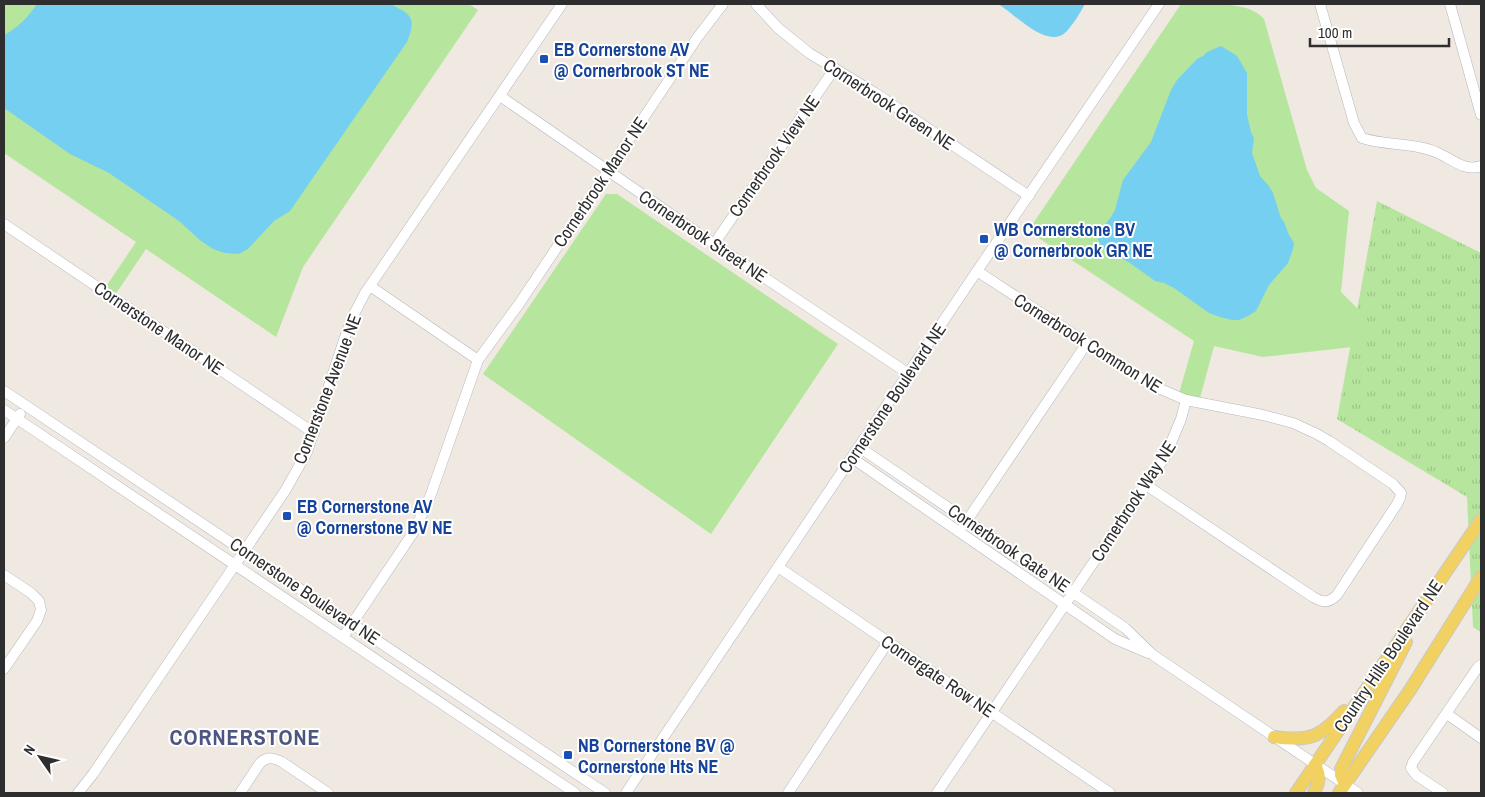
<svg xmlns="http://www.w3.org/2000/svg" width="1485" height="797" viewBox="0 0 1485 797" font-family="'Archivo Narrow',sans-serif">
  <defs>
    <pattern id="grass-tufts" width="24" height="20" patternUnits="userSpaceOnUse" patternTransform="scale(1.25)"><rect width="24" height="20" fill="#b6e59e"/><path d="M3 7l-1-3M5 7V3M7 7l1-3M15 17l-1-3M17 17v-4M19 17l1-3" fill="none" stroke="#9dc588"/></pattern>
  </defs>
  <rect width="100%" height="100%" fill="#efe9e1"/>
  <polygon fill="url(#grass-tufts)" points="1377,201 1481,253 1481,632 1473,627 1467,497 1337,419"/>
  <g fill="#b6e59e">
    <polygon points="4,4 469,4 478,10 303,267 276,337 146,249 113,298 103,291 136,242 4,153"/>
    <path d="M1181,4C1203,4 1249,0 1264,19L1307,170L1316,188L1349,211L1341,292L1361,312V346L1263,357L1214,346L1199,402L1178,397L1194,341L1028,231Z"/>
    <polygon points="606,194 617,194 838,344 711,534 483,374"/>
  </g>
  <g fill="#75cff0">
    <path d="M37,4H390C411,14 417,17 407,42L290,211L274,221L248,249L239,254L225,253L213,249L201,241L179,221L109,173L70,154L4,108V35C18,28 28,17 37,4Z"/>
    <path d="M998,4H1085C1080,13 1073,25 1065,33C1046,49 1014,13 998,4Z"/>
    <polygon points="1221,46 1237,56 1247,73 1247,115 1251,132 1254,138 1252,153 1260,176 1269,186 1273,193 1281,218 1284,222 1289,235 1294,243 1293,249 1288,263 1269,285 1256,311 1248,316 1239,320 1232,320 1220,317 1209,313 1174,288 1164,283 1155,281 1130,263 1110,252 1102,247 1098,239 1099,232 1111,217 1115,210 1123,180 1151,142 1171,90 1177,80 1197,59 1203,56 1207,52"/>
  </g>
  <g fill="none" stroke-linecap="round" stroke-linejoin="round">
    <g stroke="#b4b7c1" stroke-width="11">
      <g id="minor">
        <polyline points="756,4 778,28 809,53 875,93 1029,196"/>
        <path d="M1320,4L1354,123L1362,138C1386,146 1414,142 1438,153C1452,159 1465,172 1481,166"/>
        <polyline points="1450,4 1481,115"/>
        <polyline points="500,96 714,244 909,374"/>
        <polyline points="4,224 314,433"/>
        <polyline points="714,244 835,68"/>
        <path d="M977,271L1151,385L1186,400L1263,415L1293,423L1317,434L1329,441L1393,484L1401,493L1400,498L1397,504L1337,595C1329,603 1323,603 1313,597L1146,485"/>
        <polyline points="370,286 478,360"/>
        <polyline points="4,391 605,793"/>
        <polyline points="4,410 575,793"/>
        <polyline points="4,438 20,414"/>
        <polyline points="859,447 1125,628 1153,655 1358,793"/>
        <polyline points="852,458 1115,639 1148,653"/>
        <polyline points="964,525 1087,343"/>
        <polyline points="778,567 1110,793"/>
        <polyline points="4,575 31,593 39,601 41,610 37,621 4,669"/>
        <polyline points="343,637 413,533 430,497 478,360 519,304 697,38 723,4"/>
        <polyline points="1447,714 1481,738"/>
        <polyline points="78,793 93,774 285,491 307,452 346,334 352,318 365,293 562,4"/>
        <path d="M240,793L260,763C268,756 274,758 282,762L328,793"/>
        <polyline points="626,793 977,271 1159,4"/>
        <polyline points="788,793 888,642"/>
        <polyline points="937,793 1165,457 1181,419 1186,400"/>
        <polyline points="1443,793 1416,775 1411,768 1413,762 1478,667 1481,665"/>
      </g>
    </g>
    <g stroke="#c9c9c9" stroke-width="14">
      <g id="major">
        <path d="M1274,737C1309,742 1321,737 1344,711"/>
        <polyline points="1345,784 1341,775 1341,769 1406,642"/>
        <polyline points="1296,793 1445,573 1481,520"/>
        <path d="M1314,793C1319,782 1321,776 1315,765"/>
        <polyline points="1339,793 1410,690 1481,577"/>
      </g>
    </g>
    <use href="#minor" stroke="#fff" stroke-width="10"/>
    <use href="#major" stroke="#f2d163" stroke-width="12"/>
  </g>
  <g fill="#1a4fb4" stroke="#fff" stroke-width="2">
    <rect x="539" y="54" width="10" height="10" rx="2.5"/>
    <rect x="979" y="234" width="10" height="10" rx="2.5"/>
    <rect x="282" y="511" width="10" height="10" rx="2.5"/>
    <rect x="563" y="750" width="10" height="10" rx="2.5"/>
  </g>
  <g text-anchor="middle" dominant-baseline="central" stroke-width="4" stroke-linejoin="round" paint-order="stroke">
    <g font-size="18" font-weight="bold" fill="#164399" stroke="#fff" text-anchor="start">
      <text x="554" y="49">EB Cornerstone AV<tspan x="554" dy="21">@ Cornerbrook ST NE</tspan></text>
      <text x="994" y="229">WB Cornerstone BV<tspan x="994" dy="21">@ Cornerbrook GR NE</tspan></text>
      <text x="297" y="506">EB Cornerstone AV<tspan x="297" dy="21">@ Cornerstone BV NE</tspan></text>
      <text x="578" y="745">NB Cornerstone BV @<tspan x="578" dy="21">Cornerstone Hts NE</tspan></text>
    </g>
    <g font-size="18" fill="#2e2e2e" stroke="#fff">
      <text transform="translate(889 104) rotate(33)">Cornerbrook Green NE</text>
      <text transform="translate(774 156) rotate(-55)">Cornerbrook View NE</text>
      <text transform="translate(600 182) rotate(-56)">Cornerbrook Manor NE</text>
      <text transform="translate(703 236) rotate(34)">Cornerbrook Street NE</text>
      <text transform="translate(159 328) rotate(34)">Cornerstone Manor NE</text>
      <text transform="translate(1088 343) rotate(32)">Cornerbrook Common NE</text>
      <text transform="translate(327 389) rotate(-69)">Cornerstone Avenue NE</text>
      <text transform="translate(892 398) rotate(-56)">Cornerstone Boulevard NE</text>
      <text transform="translate(1133 501) rotate(-57)">Cornerbrook Way NE</text>
      <text transform="translate(1009 548) rotate(34)">Cornerbrook Gate NE</text>
      <text transform="translate(305 591) rotate(34)">Cornerstone Boulevard NE</text>
      <text transform="translate(1388 656) rotate(-56)">Country Hills Boulevard NE</text>
      <text transform="translate(938 676) rotate(34)">Cornergate Row NE</text>
    </g>
    <g font-size="22" font-weight="bold" letter-spacing="1" fill="#4d5680" stroke="#fff">
      <text x="245" y="737">CORNERSTONE</text>
    </g>
  </g>
  <rect width="1485" height="797" fill="none" stroke="#2e2e2e" stroke-width="10"/>
  <g transform="translate(40 757) rotate(304)" stroke="#ffffff" stroke-width="4" paint-order="stroke">
  <path d="M0-4L9 19L0 12L-9 19Z" fill="#2e2e2e"/>
  <text y="-8" font-size="14" font-weight="bold" text-anchor="middle" fill="#2e2e2e">N</text>
  </g>
  <path d="M1310 38v8h139v-8" fill="none" stroke="#2e2e2e" stroke-width="2.5"/>
  <text x="1318" y="38" font-size="15" fill="#2e2e2e" stroke="#ffffff" stroke-width="4" paint-order="stroke">100 m</text>
</svg>
